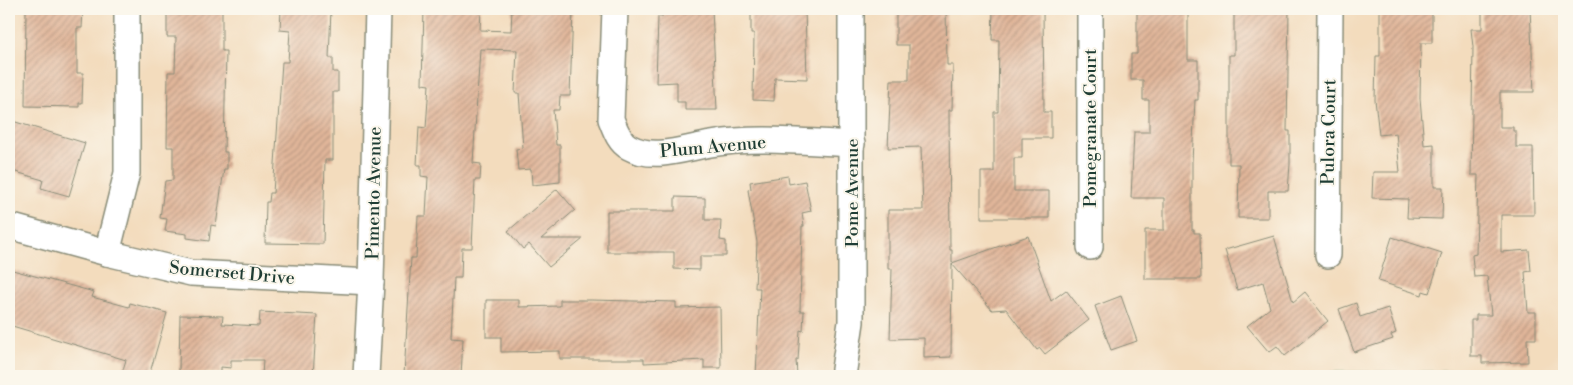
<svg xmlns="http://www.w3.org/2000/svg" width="1573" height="385" viewBox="0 0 1573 385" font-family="'Libre Bodoni',serif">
  <defs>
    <pattern id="park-tufts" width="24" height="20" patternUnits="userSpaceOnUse" patternTransform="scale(1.25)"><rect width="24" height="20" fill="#90d38c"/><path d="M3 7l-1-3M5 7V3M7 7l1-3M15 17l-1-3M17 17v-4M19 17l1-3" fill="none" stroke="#75ac73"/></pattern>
    <pattern id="building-hatch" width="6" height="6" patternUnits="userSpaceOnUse" patternTransform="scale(1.25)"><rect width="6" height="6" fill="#e1b69a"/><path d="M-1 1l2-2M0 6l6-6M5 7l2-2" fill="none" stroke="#b6957e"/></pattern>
  </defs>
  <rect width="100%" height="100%" fill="#fbf7ec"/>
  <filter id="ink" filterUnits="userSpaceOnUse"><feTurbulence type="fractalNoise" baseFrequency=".02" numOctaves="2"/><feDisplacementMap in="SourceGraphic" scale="10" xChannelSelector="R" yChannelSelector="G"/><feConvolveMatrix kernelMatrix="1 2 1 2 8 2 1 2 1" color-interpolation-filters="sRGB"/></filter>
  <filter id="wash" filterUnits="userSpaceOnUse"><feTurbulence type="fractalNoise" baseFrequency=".0096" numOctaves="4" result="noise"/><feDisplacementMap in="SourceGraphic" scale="20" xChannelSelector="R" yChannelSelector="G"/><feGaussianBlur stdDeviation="1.12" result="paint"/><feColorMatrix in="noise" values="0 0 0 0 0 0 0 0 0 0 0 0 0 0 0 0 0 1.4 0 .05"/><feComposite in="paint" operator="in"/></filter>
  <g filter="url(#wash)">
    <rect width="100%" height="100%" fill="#f3dcbd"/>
    <polygon fill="url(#park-tufts)" stroke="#588860" points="1492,371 1492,376 1320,376 1320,372"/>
    <g id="blocks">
      <g fill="url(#building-hatch)">
        <polygon points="26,9 83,9 82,28 77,28 77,73 83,73 82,103 79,103 79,107 25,106"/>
        <polygon points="167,9 222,9 222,51 226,51 224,152 227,152 227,169 224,169 216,226 211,225 209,241 187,238 187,234 165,231 167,219 160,218 165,181 173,180 173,147 167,147 168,72 175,72 176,37 167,37"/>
        <polygon points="281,9 331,9 329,58 333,58 333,72 338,72 338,92 333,92 333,160 325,160 323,244 265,243 266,202 269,202 270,193 273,193 282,62 288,62 290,31 280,30"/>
        <polygon points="424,9 481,9 480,30 511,31 512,9 573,9 570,96 560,96 559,110 553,110 556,145 560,145 560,182 532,185 531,169 518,170 516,149 523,148 519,93 515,93 517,50 480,49 473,163 481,164 480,180 475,180 472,248 462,248 461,278 454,278 451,338 463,339 461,376 404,375 411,258 416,258 418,216 426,216 428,177 421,176 421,165 417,165 419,127 426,128 429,85 422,84"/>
        <polygon points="662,9 712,9 717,110 685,110 685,102 677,102 677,82 656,83 658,17 662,17"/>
        <polygon points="751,9 805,9 807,79 775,78 774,101 753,100 754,33 751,33"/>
        <polygon points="896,9 946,9 947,62 947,65 953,65 952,110 949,110 950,250 952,250 952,263 1028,236 1051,301 1066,290 1089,320 1045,354 1040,348 1037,350 1006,309 992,310 952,264 951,357 924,358 924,338 890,339 892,269 888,269 888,210 923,210 921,147 888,148 891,80 909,80 909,45 896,45"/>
        <polygon points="993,9 1043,9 1044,112 1051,112 1051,138 1022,138 1022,158 1014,158 1014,191 1049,191 1049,218 981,218 981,172 994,172 994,112 998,112 999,40 992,40"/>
        <polygon points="1137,9 1188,9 1188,60 1198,60 1198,100 1195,100 1192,162 1192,230 1194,230 1194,233 1200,233 1201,279 1145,279 1145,230 1164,230 1164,198 1131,198 1134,132 1149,132 1149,100 1143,100 1143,80 1131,80 1131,54 1137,54"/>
        <polygon points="1234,9 1289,9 1287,131 1290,131 1290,164 1288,191 1268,191 1268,218 1238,218 1239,164 1229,164 1229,55 1234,55"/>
        <polygon points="1380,9 1432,9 1432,43 1421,43 1420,98 1424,145 1434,144 1434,187 1443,187 1442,219 1407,218 1408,199 1372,198 1373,172 1400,172 1396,133 1379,135 1375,100 1376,56 1380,56"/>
        <polygon points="1482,9 1530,9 1534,92 1500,92 1500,127 1513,127 1513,131 1516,131 1516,147 1533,147 1534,215 1501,215 1501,252 1529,250 1531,271 1525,272 1528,312 1536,312 1536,339 1527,339 1528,362 1482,363 1482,356 1471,356 1471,320 1476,320 1476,315 1491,315 1487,276 1474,277 1472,255 1476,254 1478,175 1471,175 1473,47 1471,29 1482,29"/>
        <polygon points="9,120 85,143 69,196 41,188 43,180 9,170"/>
        <polygon points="788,176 789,184 805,181 811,211 802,213 804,226 802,226 800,311 804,311 803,331 800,330 798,360 796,360 797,376 756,376 760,288 755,288 757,242 748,190 751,189 750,182"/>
        <polygon points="557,189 575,210 541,239 583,239 549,267 529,244 523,249 508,231"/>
        <polygon points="675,197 705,198 705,220 721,220 720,240 726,241 726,256 700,256 700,270 674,269 674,252 607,252 607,211 675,211"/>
        <polygon points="1274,236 1293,302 1305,292 1328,321 1285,356 1277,346 1269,352 1247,326 1270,308 1263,282 1237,290 1225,250"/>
        <polygon points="1392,237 1442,253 1429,293 1423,291 1422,295 1378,281"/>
        <polygon points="9,269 94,292 92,297 129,307 130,303 167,313 149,376 121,376 126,360 9,325"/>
        <polygon points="1121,296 1137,341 1111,350 1095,306"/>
        <polygon points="486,300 519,300 519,307 560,306 560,300 591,300 676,302 676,308 720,307 721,368 704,368 704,360 644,363 644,359 560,359 560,351 501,352 501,337 486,337"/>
        <polygon points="1356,303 1360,317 1388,308 1396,333 1391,335 1393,339 1354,352 1339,309"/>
        <polygon points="260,312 317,315 313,376 262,376 263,360 231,360 231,368 221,367 221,373 179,372 180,315 223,316 222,324 259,326"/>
      </g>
    </g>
  </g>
  <g filter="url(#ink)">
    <use href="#blocks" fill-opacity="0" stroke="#898c78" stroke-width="1"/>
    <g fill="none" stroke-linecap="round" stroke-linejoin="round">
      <g stroke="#898c78" stroke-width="28">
        <g id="minor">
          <path d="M615,9L611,119C615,129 619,142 629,147C654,161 686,148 711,144C756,136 806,142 852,144"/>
          <polyline points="1090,9 1090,247"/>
          <polyline points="9,226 107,253 191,273 371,282"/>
          <polyline points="107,253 127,173 127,9"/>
          <polyline points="1328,255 1330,9"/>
          <polyline points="366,376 371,282 378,9"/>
          <polyline points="843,376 851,322 851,9"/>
        </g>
      </g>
      <use href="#minor" stroke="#fff" stroke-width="25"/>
    </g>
  </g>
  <g text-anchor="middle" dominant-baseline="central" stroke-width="4" stroke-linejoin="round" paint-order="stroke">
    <g font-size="18" fill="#1f3d34" stroke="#fbf7ec">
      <text transform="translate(1090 128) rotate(-90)">Pomegranate Court</text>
      <text transform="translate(1329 132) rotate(-89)">Pulora Court</text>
      <text transform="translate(713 147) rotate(-5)">Plum Avenue</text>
      <text transform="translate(374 193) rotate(-89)">Pimento Avenue</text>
      <text transform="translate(852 193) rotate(-90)">Pome Avenue</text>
      <text transform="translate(232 273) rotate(5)">Somerset Drive</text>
    </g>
  </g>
  <rect width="1573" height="385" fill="none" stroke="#fbf7ec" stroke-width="30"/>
</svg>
